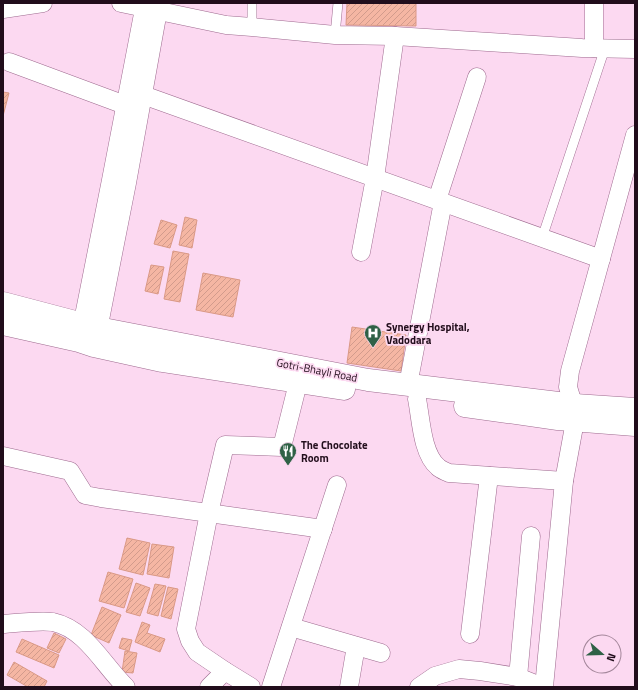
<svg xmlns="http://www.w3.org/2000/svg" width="638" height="690" viewBox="0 0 638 690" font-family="'Titillium Web',sans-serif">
  <defs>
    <pattern id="building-hatch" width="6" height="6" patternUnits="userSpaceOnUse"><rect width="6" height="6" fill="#f5b6a3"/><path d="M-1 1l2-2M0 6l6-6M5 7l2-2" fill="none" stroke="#d29b8c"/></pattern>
  </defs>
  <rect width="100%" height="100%" fill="#fcd9f1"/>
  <g fill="url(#building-hatch)" stroke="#da9986">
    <polygon points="347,3 416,3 416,26 346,25"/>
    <polygon points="3,92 9,93 3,116"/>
    <polygon points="185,217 197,220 192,248 179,245"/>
    <polygon points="161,220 177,225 170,248 154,244"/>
    <polygon points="173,251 189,254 180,302 164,299"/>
    <polygon points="151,265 164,267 158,294 145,291"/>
    <polygon points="203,273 240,280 233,317 196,310"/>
    <polygon points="352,327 406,335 401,371 347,363"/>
    <polygon points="127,538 150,543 143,575 119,569"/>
    <polygon points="152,544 174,547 169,578 147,574"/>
    <polygon points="108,572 133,579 124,608 99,601"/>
    <polygon points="136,583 150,588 140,616 126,612"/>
    <polygon points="155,584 166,586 158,616 147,613"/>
    <polygon points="168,587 178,589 171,619 161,616"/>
    <polygon points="102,607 121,615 109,643 91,635"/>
    <polygon points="142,622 150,625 147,633 165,639 160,652 135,642"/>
    <polygon points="54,633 66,639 59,653 47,648"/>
    <polygon points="122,638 132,640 129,651 119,648"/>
    <polygon points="22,639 59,655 54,668 16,652"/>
    <polygon points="125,651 137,653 133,673 122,672"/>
    <polygon points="14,662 47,681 44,687 28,687 7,675"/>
  </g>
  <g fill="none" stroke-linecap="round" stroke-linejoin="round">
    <g stroke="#9e6a8f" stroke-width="10">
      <g id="lane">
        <polyline points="252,3 252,27"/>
        <polyline points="335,35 338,3"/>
        <polyline points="542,238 605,48"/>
      </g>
    </g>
    <g stroke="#9e6a8f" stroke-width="19">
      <g id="street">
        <polyline points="121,3 226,25 252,27 335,35 395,36 582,48 635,49"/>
        <polyline points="3,9 43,3"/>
        <polyline points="594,48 594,3"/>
        <polyline points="9,62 125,105"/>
        <polyline points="143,95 601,259"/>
        <polyline points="437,200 477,77"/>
        <polyline points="361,252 375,178 395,36"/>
        <polyline points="80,336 111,180 144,9 144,3"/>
        <polyline points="96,340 127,183 158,11 158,3"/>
        <polyline points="408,385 443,202"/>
        <path d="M417,399C421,419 422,454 438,467C441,470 445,471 449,473L564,481"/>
        <polyline points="3,456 70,471 85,495 101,498 323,529"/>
        <path d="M3,624C16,623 41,620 53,622C86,629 103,665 126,687"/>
        <polyline points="291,627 381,653"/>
        <polyline points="470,634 489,476"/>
        <polyline points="518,677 531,536"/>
        <polyline points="209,687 225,671"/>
        <polyline points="251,687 225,671 197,652 190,641 186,629 209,513 225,445 282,447 298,383"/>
        <polyline points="271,687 337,485"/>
        <polyline points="349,687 356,646"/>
        <polyline points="419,687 435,676 459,669 480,671 518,677 543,687"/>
        <polyline points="544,687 564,481 575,421 575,405 571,397 568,387 570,371 635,135"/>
      </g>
    </g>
    <g stroke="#9e6a8f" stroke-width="23">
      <g id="secondary">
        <polyline points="3,303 98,328 368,380 575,405 635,409"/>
        <polyline points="3,324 79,341 94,346 162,361 344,389"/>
        <polyline points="465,406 558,419 635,425"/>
      </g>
    </g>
    <use href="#lane" stroke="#fff" stroke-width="9"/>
    <use href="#street" stroke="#fff" stroke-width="18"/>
    <use href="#secondary" stroke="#fff" stroke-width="22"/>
  </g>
  <defs>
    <g id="hospital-pin" transform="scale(0.9)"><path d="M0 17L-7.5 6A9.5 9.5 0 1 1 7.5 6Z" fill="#2f6146" stroke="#fcd9f1"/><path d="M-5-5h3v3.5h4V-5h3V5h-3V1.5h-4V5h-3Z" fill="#fff"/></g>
    <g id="restaurant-pin" transform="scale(0.9)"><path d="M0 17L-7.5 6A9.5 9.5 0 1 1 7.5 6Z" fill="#2f6146" stroke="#fcd9f1"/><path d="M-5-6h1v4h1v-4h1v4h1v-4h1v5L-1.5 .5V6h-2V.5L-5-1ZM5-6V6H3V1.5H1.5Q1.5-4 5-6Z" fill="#fff"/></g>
  </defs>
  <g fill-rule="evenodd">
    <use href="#hospital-pin" x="373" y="333"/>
    <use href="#restaurant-pin" x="288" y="451"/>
  </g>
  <g text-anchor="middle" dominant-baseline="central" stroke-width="3.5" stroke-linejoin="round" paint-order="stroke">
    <g font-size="11" font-weight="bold" fill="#210d1b" stroke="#fcd9f1" text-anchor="start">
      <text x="386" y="327">Synergy Hospital,<tspan x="386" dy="13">Vadodara</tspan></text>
      <text x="301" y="445">The Chocolate<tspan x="301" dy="13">Room</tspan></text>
    </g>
    <g font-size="11" fill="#210d1b" stroke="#fcd9f1">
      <text transform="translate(317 370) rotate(11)">Gotri-Bhayli Road</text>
    </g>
  </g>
  <rect width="638" height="690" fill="none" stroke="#210d1b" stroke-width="8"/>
  <g transform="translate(602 654) rotate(110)"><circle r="19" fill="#fcd9f1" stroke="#a4879b"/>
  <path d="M0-3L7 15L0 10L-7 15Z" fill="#2f6146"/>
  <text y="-6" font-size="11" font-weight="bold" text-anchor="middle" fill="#210d1b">N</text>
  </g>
</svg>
